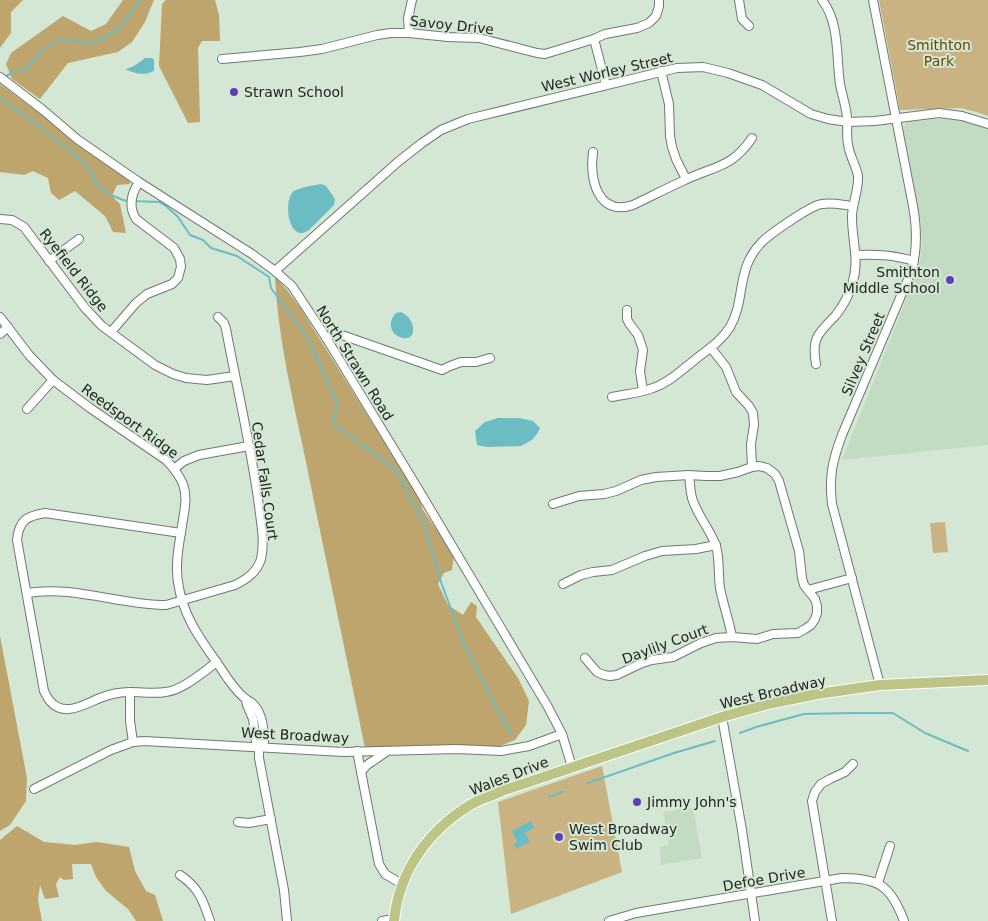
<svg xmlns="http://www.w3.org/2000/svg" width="988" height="921" viewBox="0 0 988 921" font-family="'DejaVu Sans',sans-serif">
  <rect width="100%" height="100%" fill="#d4e6d4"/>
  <g fill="#c3dbc3">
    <polygon points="938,119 960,120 988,129 988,445 842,460 906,300 920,261 922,243 921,224 903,128 907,122"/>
    <polygon points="693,808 702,858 661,865 660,847 669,845 663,812"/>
  </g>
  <g fill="#c9b383">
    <polygon points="879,0 988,0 988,116 976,112 961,108 900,110"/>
    <polygon points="945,522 948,552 933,553 930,523"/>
    <polygon points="602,766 622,872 511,914 498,802"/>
  </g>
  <g fill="#bea56d">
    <polygon points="0,0 23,0 11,12 11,33 0,48"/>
    <polygon points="123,0 154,0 145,22 132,42 118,52 68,63 40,99 12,79 6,64 11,53 63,16 91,31 106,24"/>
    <polygon points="166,0 215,0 219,15 220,41 202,41 198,48 200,122 188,123 159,66 162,4"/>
    <polygon points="0,84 129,180 130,184 117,185 112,196 120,204 126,233 113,232 105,216 75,191 59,200 51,193 48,178 33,171 24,175 0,172"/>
    <path d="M275,277L287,290L301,309L419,498L423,510L454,555L452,570L444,573L438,584L448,605L463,615L471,602L477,606L476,617L518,678L529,701L526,725L515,740L500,746L365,748C346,654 326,561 307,467C294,404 278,341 275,277Z"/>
    <polygon points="0,636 27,778 26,801 10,825 0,831"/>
    <polygon points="17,826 44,842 75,845 97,842 129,847 135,871 146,891 155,895 163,921 136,921 128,909 106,891 96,877 91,864 72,864 73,879 64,880 60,877 56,884 59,897 45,899 40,885 38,900 42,921 0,921 0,840"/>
  </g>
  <g fill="#6cbcc4">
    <path d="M145,58H152L154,60V71C143,76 136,74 125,69C132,68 139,63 145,58Z"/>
    <path d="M321,184L326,186L335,199L334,205L309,230C290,244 283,205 292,193C295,188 315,185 321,184Z"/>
    <path d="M401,312C407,315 412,320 413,327C416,350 377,334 396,313Z"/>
    <polygon points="498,418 519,418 533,421 540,428 537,434 532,440 521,446 487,447 477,445 475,431 485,422"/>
    <polygon points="531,821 534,828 525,833 530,842 516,849 514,844 517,842 512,831"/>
  </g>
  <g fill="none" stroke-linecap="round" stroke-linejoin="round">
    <g stroke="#6cbcc4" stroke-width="2">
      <polyline points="4,77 14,72 27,69 41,52 60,40 94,43 118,30 140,0"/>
      <polyline points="0,98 43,129 87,165 97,185 111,195 123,200 128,201"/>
      <polyline points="133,201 159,202 166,206 178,217 190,235 203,240 211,248 237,256 269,277 271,288 309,340 337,403 334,424 375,454 397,472 424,523 440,579 463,642 490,695 512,735"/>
      <polyline points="740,733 756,727 804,714 852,713 893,713 925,733 968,751"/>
      <polyline points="588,783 674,753 715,741"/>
      <polyline points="549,797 563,792"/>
    </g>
    <g stroke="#6c7c6c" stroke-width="10">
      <g id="minor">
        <polyline points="739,0 742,19 749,26"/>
        <path d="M873,0L913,206C917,229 918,250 911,272L842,435C832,462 829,476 832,504L880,685"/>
        <polyline points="409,33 408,18 412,0"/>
        <polyline points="594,39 606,85"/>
        <polyline points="222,59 300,52 322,49 377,35 391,33 409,33 448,37 479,38 537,53 545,54 594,39 605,34 637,28 649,23 656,16 659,6 659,0"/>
        <polyline points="661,71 669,104 670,136 672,147 676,159 686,179"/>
        <polyline points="0,77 43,110 77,139 139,182 252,254 275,271 292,286 325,336 417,487 548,707 562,734 572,767"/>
        <path d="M593,152C589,179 598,217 633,205C650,197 667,188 685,180C714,166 732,168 752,138"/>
        <polyline points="0,219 12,220 24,227 85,308 102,326 155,365 173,374 186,378 207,380 235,376"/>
        <path d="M856,255C878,254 893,255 914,261"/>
        <polyline points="49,261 79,239"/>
        <polyline points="275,271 399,161 422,143 441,130 468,119 677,68 703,67 728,73 762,85 811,114 828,119 848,122 875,121 939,113 962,116 988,124"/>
        <polyline points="627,310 627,319 629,323 638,335 643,350 640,371 643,391"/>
        <path d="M0,317L29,355L53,380L90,408L166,460C173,467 179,475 183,484C188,498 184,512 182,526C179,544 175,564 178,582C182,613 198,636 215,660C220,667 224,673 228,679C233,686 239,694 246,699C248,701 250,701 252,703C263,712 264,730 264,742L259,747"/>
        <path d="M111,332L136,303L147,294L172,284L178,278L181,267L180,259L174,248L136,219C128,206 131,194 139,182"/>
        <polyline points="0,334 8,327"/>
        <polyline points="326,338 334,334 339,334 442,370 450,366 461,362 476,362 490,358"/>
        <polyline points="711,348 726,367 736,392 749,406 753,413 754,425 751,444 752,467"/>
        <path d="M816,364C811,337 819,333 836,315C842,307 849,295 852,285C860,260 852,242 852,217C852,203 859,190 858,176C856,165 849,155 848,144C846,135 848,126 847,117C846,106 842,95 840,84C836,57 840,23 822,0"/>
        <path d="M612,397C626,394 641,393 653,388C668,383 679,372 691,363C706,350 719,344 730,327C742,306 739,286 747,265C750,257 756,248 762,242C770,234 811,205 822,204C832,202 843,205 853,206"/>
        <polyline points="27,409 53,380"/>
        <polyline points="174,469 184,461 199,455 249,446"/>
        <path d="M689,475C690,482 690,490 692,498C697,515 710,529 716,546C720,560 718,574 720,588C723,604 729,620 732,637"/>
        <polyline points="553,504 579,496 604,494 616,491 641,480 656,477 689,475 706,476 720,476 738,472 752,467 759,466 767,468 775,474 779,481 799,551 802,578 804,585 815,599 817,606 817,613 815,619 811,625 805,629 798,633 773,634 757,639 732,637 716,638 701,643 673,657 652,660 642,663 617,675 610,676 604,675 597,672 585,658"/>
        <polyline points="563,584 581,575 593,572 612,570 645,556 662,551 696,549 716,545"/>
        <polyline points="808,590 852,578"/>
        <path d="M27,593C73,585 120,605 166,605L235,585C247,579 257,572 261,559C265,542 261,523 259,506C251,446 237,388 226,329L224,323L218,317"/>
        <path d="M130,692C142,692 154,694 166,692C183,690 203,672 217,662"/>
        <polyline points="246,700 247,705 253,719 256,742 259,747 259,758 284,890 287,921"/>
        <polyline points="722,717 742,830 755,921"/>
        <path d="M133,742L130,721V692C120,692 110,694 100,698C85,704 64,718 50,701C48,699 46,695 44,691L17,540C19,520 27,516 45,513L181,533"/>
        <polyline points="357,751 379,864 385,874 402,884"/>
        <polyline points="361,772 367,765 386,752"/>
        <polyline points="34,789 111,750 133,742 144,741 343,752 457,749 501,751 529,746 562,734"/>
        <polyline points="238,822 249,823 271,819"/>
        <path d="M180,875C199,888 203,900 210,921"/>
        <polyline points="878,883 890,846"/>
        <polyline points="382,921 394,919"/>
        <path d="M609,921L636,913L842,878C879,878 891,886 904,921"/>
        <polyline points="832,921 812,801 815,792 821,784 830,779 845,772 853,764"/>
      </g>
    </g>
    <g stroke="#fff" stroke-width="12">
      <path id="major" d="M394,921C399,871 428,831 470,805C480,799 492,796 502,791L722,717L768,704L817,694L880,685L988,680"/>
    </g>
    <use href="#minor" stroke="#fff" stroke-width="8"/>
    <use href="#major" stroke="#bcc486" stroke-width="10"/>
  </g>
  <g fill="#603eb6" stroke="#d4e6d4" stroke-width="2">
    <circle cx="234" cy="92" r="5"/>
    <circle cx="950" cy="280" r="5"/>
    <circle cx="637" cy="802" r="5"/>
    <circle cx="559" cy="837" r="5"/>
  </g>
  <g text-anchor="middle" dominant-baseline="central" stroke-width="4" stroke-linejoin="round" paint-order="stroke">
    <g font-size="14" fill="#202720" stroke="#d4e6d4">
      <text transform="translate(452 25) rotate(6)">Savoy Drive</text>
      <text transform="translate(607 72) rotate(-13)">West Worley Street</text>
      <text transform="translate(74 270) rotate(52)">Ryefield Ridge</text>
      <text transform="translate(863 354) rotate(-67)">Silvey Street</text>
      <text transform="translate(355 363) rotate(58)">North Strawn Road</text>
      <text transform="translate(130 421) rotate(36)">Reedsport Ridge</text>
      <text transform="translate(265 481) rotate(82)">Cedar Falls Court</text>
      <text transform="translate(665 644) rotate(-20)">Daylily Court</text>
      <text transform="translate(773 692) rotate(-13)">West Broadway</text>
      <text transform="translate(295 735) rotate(3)">West Broadway</text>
      <text transform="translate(509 776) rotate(-21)">Wales Drive</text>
      <text transform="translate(764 879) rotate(-10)">Defoe Drive</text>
    </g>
    <g font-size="14" fill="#654c01" stroke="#d4e6d4">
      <text x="939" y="45">Smithton<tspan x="939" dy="16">Park</tspan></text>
    </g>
    <g font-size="14" fill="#202720" stroke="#d4e6d4" text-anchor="start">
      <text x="244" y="92">Strawn School</text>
      <text x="940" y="272" text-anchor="end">Smithton<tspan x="940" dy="16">Middle School</tspan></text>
      <text x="647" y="802">Jimmy John's</text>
      <text x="569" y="829">West Broadway<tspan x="569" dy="16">Swim Club</tspan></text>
    </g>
  </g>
</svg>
